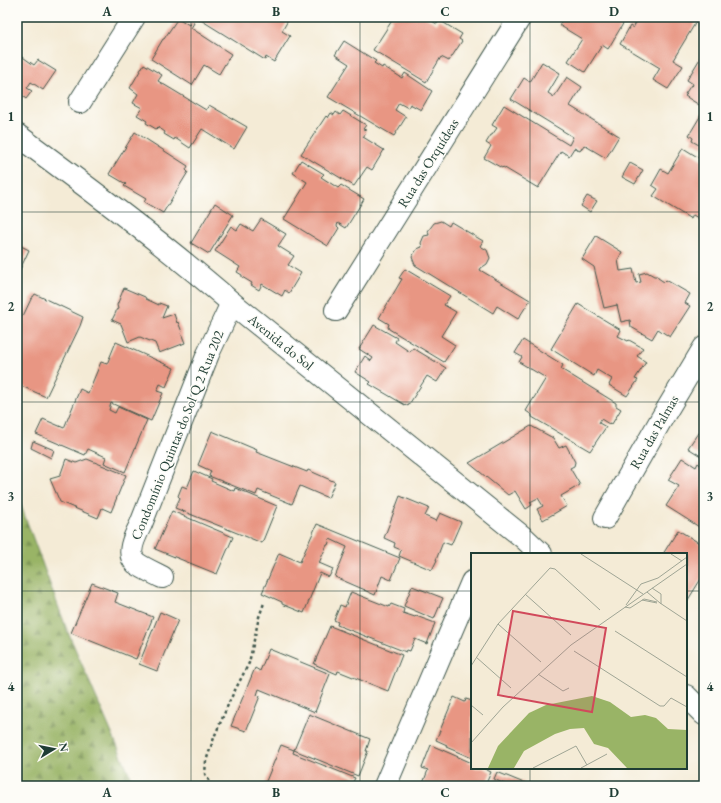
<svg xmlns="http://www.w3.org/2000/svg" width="721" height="803" viewBox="0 0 721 803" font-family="'EB Garamond',serif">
  <defs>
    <pattern id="forest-firs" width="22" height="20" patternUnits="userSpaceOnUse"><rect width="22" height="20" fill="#99b466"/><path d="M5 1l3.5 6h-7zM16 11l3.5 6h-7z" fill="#7c9455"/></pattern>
  </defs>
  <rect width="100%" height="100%" fill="#fdfcf7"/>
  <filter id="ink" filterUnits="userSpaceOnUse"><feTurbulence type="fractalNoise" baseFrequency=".025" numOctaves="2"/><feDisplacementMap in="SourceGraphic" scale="8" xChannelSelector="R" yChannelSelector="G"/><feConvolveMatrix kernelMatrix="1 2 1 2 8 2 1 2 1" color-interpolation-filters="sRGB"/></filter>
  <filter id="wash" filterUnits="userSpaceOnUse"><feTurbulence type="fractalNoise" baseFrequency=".012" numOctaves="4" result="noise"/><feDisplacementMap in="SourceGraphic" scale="16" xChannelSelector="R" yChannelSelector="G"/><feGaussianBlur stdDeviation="0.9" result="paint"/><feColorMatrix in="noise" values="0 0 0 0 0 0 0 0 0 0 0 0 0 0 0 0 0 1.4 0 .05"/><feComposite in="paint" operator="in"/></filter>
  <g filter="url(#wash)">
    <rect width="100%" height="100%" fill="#f4ebd6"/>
    <polygon fill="url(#forest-firs)" stroke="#5c784d" points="17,495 67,630 132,780 131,786 17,786"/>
    <g id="blocks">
      <g fill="#e89683">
        <polygon points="196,17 290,17 282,31 290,36 274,62 266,57 265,60"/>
        <polygon points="389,17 425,17 437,24 439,20 462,34 459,39 462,41 449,61 441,57 426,82 373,50 393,19"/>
        <polygon points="564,17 627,17 608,49 602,45 585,72 568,61 582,39 559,25"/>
        <polygon points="639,17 699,17 673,60 683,66 668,89 653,80 660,68 620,44 630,26 633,28"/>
        <polygon points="178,18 189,25 191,22 194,23 191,28 231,54 219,74 204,65 192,85 151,59 163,39 164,39"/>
        <polygon points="344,41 376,61 374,63 382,68 383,66 402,78 405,73 432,91 421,110 410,104 408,108 399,103 395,110 406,117 394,136 328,97 349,64 335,55"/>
        <polygon points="704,52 704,108 685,96 687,94 685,94 691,85 692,86 693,84 687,80"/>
        <polygon points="17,53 34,65 38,60 56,71 43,90 31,82 27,88 32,91 26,99 21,95 17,101"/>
        <polygon points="542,62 560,73 548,93 554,97 567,77 582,87 570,106 619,136 606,158 584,145 580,151 574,148 569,156 561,151 538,188 503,167 502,168 484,158 491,146 486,143 491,135 492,135 497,128 492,125 504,105 569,145 573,137 511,99 524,78 530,82"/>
        <polygon points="144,64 162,75 158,81 206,110 209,105 247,127 234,149 202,129 190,148 175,138 174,140 164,134 165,132 158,127 156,129 146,123 147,121 137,115 142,108 133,103 138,94 130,88"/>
        <polygon points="704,110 704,148 692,141 693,138 689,135"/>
        <polygon points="343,111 366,125 363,129 366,130 365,132 366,133 363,137 384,150 372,170 367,167 354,186 301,154 326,116 328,118 331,113 334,115 336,112 340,115"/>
        <polygon points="135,132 188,166 186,170 188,172 163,213 144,202 146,199 124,186 126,184 109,174"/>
        <polygon points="683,148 704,161 703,221 693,215 691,219 653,196 658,189 652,185 656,178 661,169 668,173"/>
        <polygon points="301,160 324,174 321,177 338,188 341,185 364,199 346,228 338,223 337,226 339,228 328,246 284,219 307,182 293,173"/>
        <polygon points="630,163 643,170 635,184 622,177"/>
        <polygon points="587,196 597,201 590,212 581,206"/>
        <polygon points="215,203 233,215 209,254 191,243"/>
        <polygon points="261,219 286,234 278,246 294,256 288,265 301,273 289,293 285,290 282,296 262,284 259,290 251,285 252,283 242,277 242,275 237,272 240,267 215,251 231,226 237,230 241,224 253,231"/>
        <polygon points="441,221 449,226 451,222 483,241 480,246 487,250 490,258 487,264 481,268 480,270 530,300 518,319 497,306 493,313 415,265 412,257 417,249 422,247 421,243 424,236 429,235 428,231 434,223"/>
        <polygon points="596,236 622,252 618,260 620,271 633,269 636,283 641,282 639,274 647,272 654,276 657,276 658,278 664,282 666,280 690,294 685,303 690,306 670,337 658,329 652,339 631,327 630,320 621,322 617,305 604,308 594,267 582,259"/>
        <polygon points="17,244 29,250 17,276"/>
        <polygon points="405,269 450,296 444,305 456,312 441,336 455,345 444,362 389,329 388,327 389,324 379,318 402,279 399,278"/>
        <polygon points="124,288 145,297 146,299 159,305 159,303 167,306 162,318 174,314 177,323 178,322 182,332 181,333 185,343 159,353 155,343 140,337 128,342 121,324 112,320 116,312 116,310 118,309 117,305"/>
        <polygon points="35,294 83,317 80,326 46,397 17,384 17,314 23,316 32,297 33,297"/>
        <polygon points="578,304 621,330 618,336 628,341 629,340 643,348 637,356 646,362 635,379 638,380 627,396 609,385 612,379 597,370 594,376 551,349"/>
        <polygon points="374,325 397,338 395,342 410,352 413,348 446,368 437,382 427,376 408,406 405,404 405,405 369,384 371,382 355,372 365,356 371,361 373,358 359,349"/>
        <polygon points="523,340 563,365 561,369 616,403 616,406 621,409 612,424 610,423 609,424 601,419 599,423 606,427 590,451 532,417 532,415 526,411 546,378 519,362 522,357 515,353"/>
        <polygon points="116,342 174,368 166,387 160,384 157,391 163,393 151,421 111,403 109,410 115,413 118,407 147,420 125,472 104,463 106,457 88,449 85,455 36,434 43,419 64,428 80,389 88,393 101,362 107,364"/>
        <polygon points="531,426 553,438 559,448 566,445 575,462 574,466 570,468 580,485 561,496 567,506 543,520 537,509 543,506 538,498 530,502 532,505 526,509 515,491 508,495 469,463"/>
        <polygon points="212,431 257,450 256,452 307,472 308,470 335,482 328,498 300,486 292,504 258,490 256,495 209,476 211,471 198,465"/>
        <polygon points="698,433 702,436 704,433 704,458 688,448"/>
        <polygon points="33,441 54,450 51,458 31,448"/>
        <polygon points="682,458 696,467 698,463 704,468 704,530 666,506 679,486 668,480"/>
        <polygon points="66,459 76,463 87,459 126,475 111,512 102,508 98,518 60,502 50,479 60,476"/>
        <polygon points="194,471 212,479 211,481 234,491 235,488 277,506 262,543 175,508 180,498 178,496 182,486 187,488"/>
        <polygon points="400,496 429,508 425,516 436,521 440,513 461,522 451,545 443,542 436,560 437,560 432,570 399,556 401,550 394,547 395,543 384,538"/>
        <polygon points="172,511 233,537 217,574 155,549"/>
        <polygon points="317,524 400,558 391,580 382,576 375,595 364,590 365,590 335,577 347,547 330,539 328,545 327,545 326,547 319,563 333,569 329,577 320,573 304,613 282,604 282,602 262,593 279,553 300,562"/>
        <polygon points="678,530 704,546 704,574 686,603 686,554 663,554"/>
        <polygon points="92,583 118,593 115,602 153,617 136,659 71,633"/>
        <polygon points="412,586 443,598 434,619 404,606"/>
        <polygon points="351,592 389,607 391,604 404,609 403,613 415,617 416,616 435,623 427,644 415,639 410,651 407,650 406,652 337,625 338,622 334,620 339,608 340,605 345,607"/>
        <polygon points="160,612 178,620 157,671 139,664"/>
        <polygon points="330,626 402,655 388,691 338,671 337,674 314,664"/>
        <polygon points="269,649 330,674 315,712 259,689 257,695 260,696 246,731 231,726 255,668 260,671"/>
        <polygon points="454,697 465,702 466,699 472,701 472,758 446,747 447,745 436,740"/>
        <polygon points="309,714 370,739 366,751 368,751 358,776 294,750"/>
        <polygon points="281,745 294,750 293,753 355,778 351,786 264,786"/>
        <polygon points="431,745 472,763 472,768 483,768 491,772 485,786 422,786 428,770 422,768"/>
        <polygon points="497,772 524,783 522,786 509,786 494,779"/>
      </g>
    </g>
  </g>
  <g filter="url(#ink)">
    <use href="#blocks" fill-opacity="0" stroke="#3f574c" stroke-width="1"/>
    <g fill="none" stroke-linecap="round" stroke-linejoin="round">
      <g stroke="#3f574c" stroke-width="24">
        <g id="minor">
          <polyline points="80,102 134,17"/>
          <path d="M17,135C90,189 164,244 232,303L524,538L541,554"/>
          <polyline points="336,310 520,17"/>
          <polyline points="605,518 662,418 704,348"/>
          <path d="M162,577C154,573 143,568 136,563C125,553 136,534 141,524L208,354L232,303"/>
          <polyline points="686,696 704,714"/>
          <polyline points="385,786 472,582"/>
        </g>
      </g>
      <polyline stroke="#3f574c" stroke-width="2.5" stroke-dasharray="3 3" stroke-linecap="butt" points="212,786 205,774 206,761 215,735 231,698 249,663 259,617 264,603"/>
      <use href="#minor" stroke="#fff" stroke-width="22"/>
    </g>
  </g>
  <path fill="none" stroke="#1f3d34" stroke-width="1" stroke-opacity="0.55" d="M191,17V786M360,17V786M530,17V554M17,212H704M17,402H704M17,591H472M686,591H704M530,768V786"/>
  <g text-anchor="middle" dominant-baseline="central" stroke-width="3" stroke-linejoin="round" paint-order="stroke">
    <g font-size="14" fill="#1f3d34" stroke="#fdfcf7">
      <text transform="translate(428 163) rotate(-58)">Rua das Orquídeas</text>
      <text transform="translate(281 342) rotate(39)">Avenida do Sol</text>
      <text transform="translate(654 432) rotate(-60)">Rua das Palmas</text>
      <text transform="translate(177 435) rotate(-68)">Condomínio Quintas do Sol Q 2 Rua 202</text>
    </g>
  </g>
  <g transform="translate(471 553)">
    <rect width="216" height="216" fill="#f4ebd6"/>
    <path d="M121,143L139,149L160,164L174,162L185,165L197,176L216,177V215H156L137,195L123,191L113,175L99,176L84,181L53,198L43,215H17L27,193L58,160L75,152Z" fill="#99b466"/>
    <path fill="none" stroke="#9fa595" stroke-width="1" d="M110,1L172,41M200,1L211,8M181,35L190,41V51M176,39L189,50L216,68M54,41L100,82M171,47L186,50M155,52L170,31L187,25L216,4M154,54L159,55L173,46L186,49M27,71L70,109M144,78L216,124M103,98L189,153H193L200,145L216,154M5,104L40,135M0,113L27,71L79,15L84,16L129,57M67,121L92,138L98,135M0,152L12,162M0,190L32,154L100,92L216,11M62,215L105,193L116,212M110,215L136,201"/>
    <path fill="#d1495b" fill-opacity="0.15" stroke="#d1495b" stroke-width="2" d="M42,58L135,75L121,159L27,142Z"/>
    <rect width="216" height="216" fill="none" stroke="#1f3d34" stroke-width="2"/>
  </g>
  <rect width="721" height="803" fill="none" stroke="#fdfcf7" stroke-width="44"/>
  <g transform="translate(54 749) rotate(80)" stroke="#fdfcf7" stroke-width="3" paint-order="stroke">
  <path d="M0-3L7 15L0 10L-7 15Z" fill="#1f3d34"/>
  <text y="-6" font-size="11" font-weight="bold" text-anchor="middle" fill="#1f3d34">N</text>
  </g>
  <rect x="22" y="22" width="677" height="759" fill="none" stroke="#1f3d34" stroke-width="1.5"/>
  <g font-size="13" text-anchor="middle" font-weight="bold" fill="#1f3d34">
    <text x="107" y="16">A</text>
    <text x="276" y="16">B</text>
    <text x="445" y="16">C</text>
    <text x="614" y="16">D</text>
    <text x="11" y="121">1</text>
    <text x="710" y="121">1</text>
    <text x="11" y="311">2</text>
    <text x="710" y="311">2</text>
    <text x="11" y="501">3</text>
    <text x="710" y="501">3</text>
    <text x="11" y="691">4</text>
    <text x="710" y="691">4</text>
    <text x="107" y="797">A</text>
    <text x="276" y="797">B</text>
    <text x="445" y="797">C</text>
    <text x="614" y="797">D</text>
  </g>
</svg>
